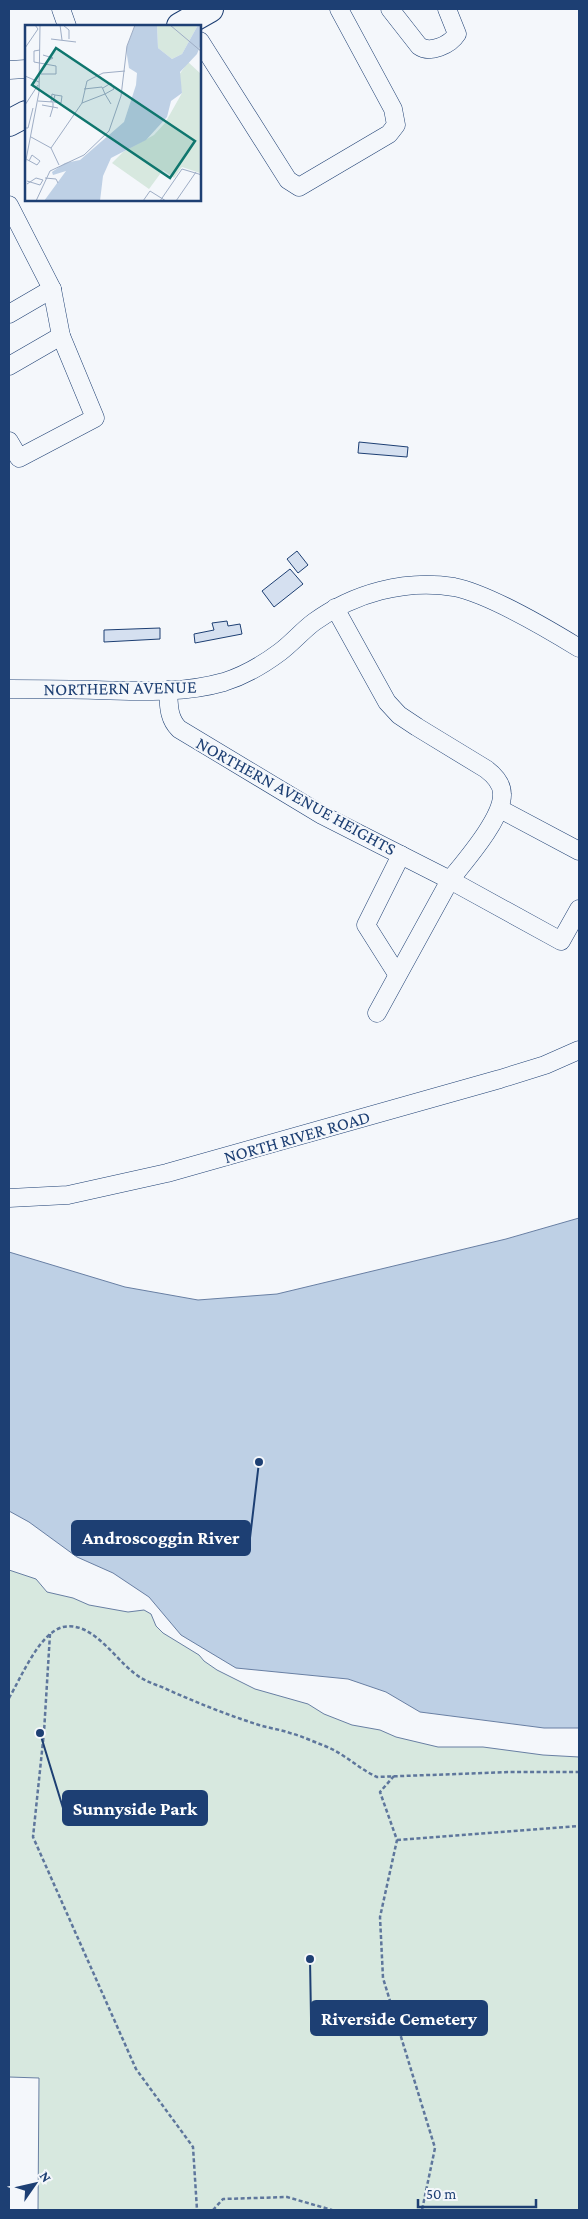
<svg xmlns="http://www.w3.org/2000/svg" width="588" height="2219" viewBox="0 0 588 2219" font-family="'Crimson Pro',serif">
  <rect width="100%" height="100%" fill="#f4f7fb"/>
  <polygon fill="#d7e8df" stroke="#687fa3" points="9,1570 36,1579 47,1592 73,1598 89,1605 128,1612 144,1610 151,1614 156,1626 163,1633 199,1655 204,1661 217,1670 255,1689 308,1704 324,1714 352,1725 380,1730 396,1737 438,1747 483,1747 543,1755 579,1757 579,2210 38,2210 39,2078 9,2077"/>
  <polygon fill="#bed0e5" stroke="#687fa3" points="579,1218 579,1728 544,1728 420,1712 386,1692 348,1679 236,1668 181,1635 149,1597 113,1573 77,1557 29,1522 9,1511 9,1252 125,1287 198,1300 277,1294 506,1239"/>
  <g fill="#d5e0f0" stroke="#1d3f73">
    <polygon points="359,442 408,447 407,457 358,453"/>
    <polygon points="297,551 308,565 298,573 287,559"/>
    <polygon points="290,569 303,584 274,607 262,591"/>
    <polygon points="227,621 228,626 240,624 242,634 195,643 194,634 214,630 212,623"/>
    <polygon points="160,628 160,639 104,642 104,630"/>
  </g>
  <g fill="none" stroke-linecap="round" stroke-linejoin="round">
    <g stroke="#1d3f73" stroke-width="19">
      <g id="minor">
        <polyline points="61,9 67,26"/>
        <path d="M390,9L419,46C430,54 450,45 457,34L447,9"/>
        <polyline points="200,41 288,180 299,187 389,134 396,125 393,109 339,9"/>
        <polyline points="9,70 26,69"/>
        <polyline points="9,205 52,289"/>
        <polyline points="9,314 52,289 61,336 9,366"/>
        <polyline points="9,441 19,458 95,418 61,336"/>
        <path d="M9,689C38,689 67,689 96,690C138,691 182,694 224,682C243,676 264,664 280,652C292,643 302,631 314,622C354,593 405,579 454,587C489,594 548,629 579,648"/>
        <path d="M168,690C169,705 168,718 179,729L322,815L450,880C465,861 503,818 502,794C502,783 494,775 486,769L417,727L399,715L387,702L335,608"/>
        <polyline points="500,809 579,851"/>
        <polyline points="397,974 366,925 401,855"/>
        <polyline points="377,1013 450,880 561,941 579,909"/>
        <polyline points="9,1198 68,1195 167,1173 500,1079 545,1065 579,1050"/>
      </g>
    </g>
    <g stroke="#1d3f73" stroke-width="28">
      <g id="highway">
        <polyline points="180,26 210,9"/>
        <polyline points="9,123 26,114"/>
      </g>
    </g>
    <g stroke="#5e769c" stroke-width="2.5" stroke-dasharray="4 2.5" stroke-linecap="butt">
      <polyline points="50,1634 44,1732 33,1837 136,2069 193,2147 197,2210"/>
      <path d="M9,1698C21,1678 39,1633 63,1627C95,1620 118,1666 143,1679C150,1683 157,1685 164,1688C195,1702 225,1714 256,1724C267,1728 279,1729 290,1733C302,1736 314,1742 325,1746C345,1754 359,1769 377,1777L508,1772H579"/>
      <polyline points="394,1776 380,1792 397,1840 380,1917 383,1978 435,2148 422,2210"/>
      <polyline points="397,1840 579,1826"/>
      <polyline points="213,2210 223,2199 287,2197 332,2210"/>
    </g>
    <use href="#minor" stroke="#f4f7fb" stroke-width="18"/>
    <use href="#highway" stroke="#f4f7fb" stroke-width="26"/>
  </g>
  <g text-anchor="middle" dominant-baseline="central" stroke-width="4" stroke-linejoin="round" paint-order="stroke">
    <g font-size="18" fill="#1d3f73" stroke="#f4f7fb">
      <text transform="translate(120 688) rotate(-1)">NORTHERN AVENUE</text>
      <text transform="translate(296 796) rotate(29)">NORTHERN AVENUE HEIGHTS</text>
      <text transform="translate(297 1137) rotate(-16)">NORTH RIVER ROAD</text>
    </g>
  </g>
  <g transform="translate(25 25)">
    <rect width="176" height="176" fill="#f4f7fb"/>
    <path d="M132,0H173L157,29L147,34L133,23ZM163,37L176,49L177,145L175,148L157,142L149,153L138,145L124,164L87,138L98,127L129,110L140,98L157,68L154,50Z" fill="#d7e8df"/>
    <path d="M110,0H132L133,23L147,34L157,29L173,0H176V19L172,29L155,47L157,68L146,76L142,92L121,115L86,133L78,151L75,176H19L41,146L28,150L27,147L40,138L55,135L99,97L111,60L112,48L104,43L101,24Z" fill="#bed0e5"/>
    <path fill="none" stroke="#9eadc5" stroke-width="1" d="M35,0L37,15M38,0L44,5V14M145,0L177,27M26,14L51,17M0,23L13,4L10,0M15,25L9,26V37L31,41V49H16M18,30L28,33L22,36M0,51L14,57M78,63L86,58L89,64L80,69L86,79M13,76L28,77V82L33,83M26,77L27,69L30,70L28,77M29,77L36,78L37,71L30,70M57,78L80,69L77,62L59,64M0,80L13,60M17,80L28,82L25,92M0,103H3L8,83M6,112L26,123L34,140M26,123L57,78L62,56L78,48L100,46M1,134L12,140L15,136L7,130L4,136M0,140L14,67L15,0M20,153L31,154L33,158M2,156L15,160L18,155M2,159L11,153L18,155M11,176L25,146L59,130L84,106L96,71L102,21L110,0M118,176L125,166L141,176M135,176L157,144L177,150M151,176L171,147"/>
    <path fill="#0f766e" fill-opacity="0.15" stroke="#0f766e" stroke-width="2.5" d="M31,23L170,116L145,153L7,60Z"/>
    <rect width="176" height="176" fill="none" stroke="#1d3f73" stroke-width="2.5"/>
  </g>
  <path fill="none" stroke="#1d3f73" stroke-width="2" d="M259 1462L250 1538M40 1733L63 1808M310 1959L311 2018"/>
  <g fill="#1d3f73" stroke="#f4f7fb" stroke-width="2">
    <circle cx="259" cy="1462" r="5"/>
    <circle cx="40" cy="1733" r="5"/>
    <circle cx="310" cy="1959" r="5"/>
  </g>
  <g fill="#1d3f73" stroke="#1d3f73" stroke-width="2">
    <rect x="72" y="1521" width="178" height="34" rx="5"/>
    <rect x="63" y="1791" width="144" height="34" rx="5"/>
    <rect x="311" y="2001" width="176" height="34" rx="5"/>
  </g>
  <g font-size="19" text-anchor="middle" font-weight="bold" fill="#fff">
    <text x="161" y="1544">Androscoggin River</text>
    <text x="135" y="1815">Sunnyside Park</text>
    <text x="399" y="2025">Riverside Cemetery</text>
  </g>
  <rect width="588" height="2219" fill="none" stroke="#1d3f73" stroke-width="20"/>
  <g transform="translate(35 2184) rotate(56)" stroke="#f4f7fb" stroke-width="4" paint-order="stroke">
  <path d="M0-4L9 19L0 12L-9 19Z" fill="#1d3f73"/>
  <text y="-8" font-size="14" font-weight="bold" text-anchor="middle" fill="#1d3f73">N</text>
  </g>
  <path d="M418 2199v8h118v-8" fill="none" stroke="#1d3f73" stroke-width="2.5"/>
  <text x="426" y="2199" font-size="15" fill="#1d3f73" stroke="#f4f7fb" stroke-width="4" paint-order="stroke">50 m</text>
</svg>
